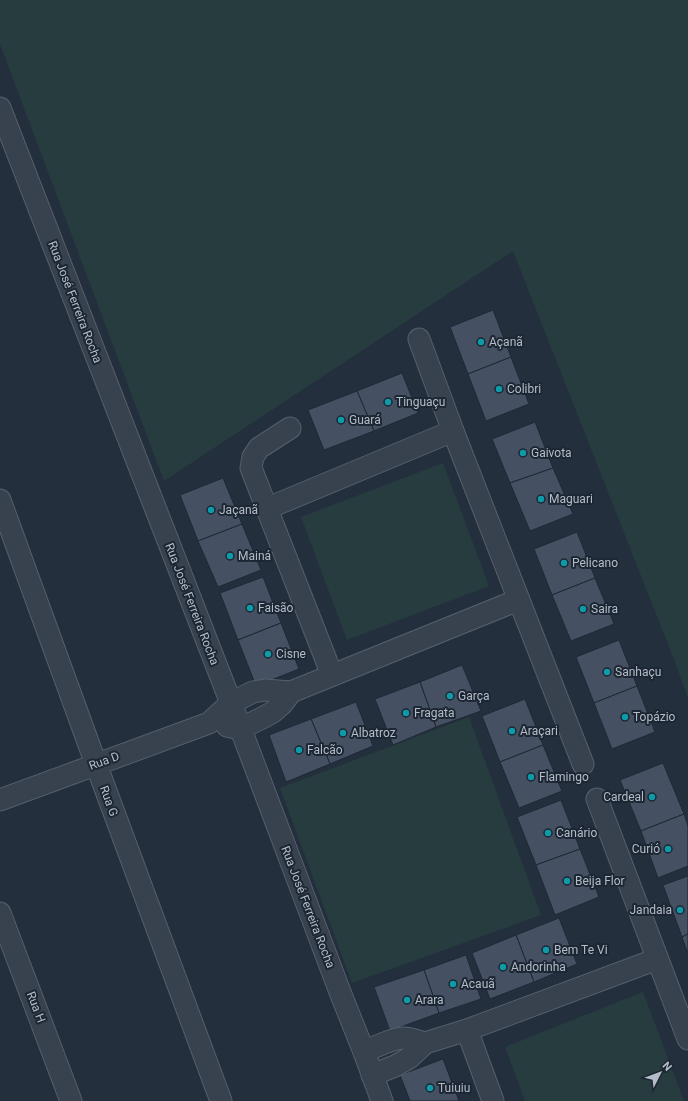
<svg xmlns="http://www.w3.org/2000/svg" width="688" height="1101" viewBox="0 0 688 1101" font-family="Roboto,sans-serif">
  <rect width="100%" height="100%" fill="#242f3e"/>
  <g fill="#263c3f">
    <polygon points="0,0 688,0 688,698 675,662 513,251 164,481 0,44"/>
    <polygon points="443,463 489,586 347,640 301,517"/>
    <polygon points="469,717 541,915 352,983 280,788"/>
    <polygon points="643,992 684,1101 525,1101 505,1047"/>
  </g>
  <g fill="#455162" stroke="#1f2835">
    <polygon points="493,310 511,357 468,374 450,327"/>
    <polygon points="511,357 529,404 486,421 468,374"/>
    <polygon points="402,373 418,413 374,431 357,391"/>
    <polygon points="357,391 374,431 324,450 308,410"/>
    <polygon points="535,422 553,468 510,483 492,439"/>
    <polygon points="553,468 573,514 530,531 510,483"/>
    <polygon points="223,478 242,524 198,541 180,495"/>
    <polygon points="242,524 261,570 218,587 198,541"/>
    <polygon points="577,532 595,578 552,595 534,549"/>
    <polygon points="263,577 281,623 238,640 220,593"/>
    <polygon points="595,578 614,624 571,641 552,595"/>
    <polygon points="281,623 299,669 256,686 238,640"/>
    <polygon points="619,640 637,686 594,703 576,657"/>
    <polygon points="462,665 481,711 436,727 420,682"/>
    <polygon points="420,682 436,727 393,745 375,699"/>
    <polygon points="637,686 655,732 612,749 594,703"/>
    <polygon points="525,699 543,745 500,762 482,716"/>
    <polygon points="356,702 373,746 330,764 311,719"/>
    <polygon points="311,719 330,764 286,782 269,735"/>
    <polygon points="543,745 562,791 519,808 500,762"/>
    <polygon points="663,763 684,814 641,831 620,780"/>
    <polygon points="561,800 580,849 536,865 517,817"/>
    <polygon points="684,814 688,826 688,866 658,878 641,831"/>
    <polygon points="580,849 599,897 555,915 536,865"/>
    <polygon points="688,876 688,934 682,937 663,885"/>
    <polygon points="559,918 577,964 534,982 516,935"/>
    <polygon points="688,934 688,954 682,937"/>
    <polygon points="516,935 534,982 490,999 472,953"/>
    <polygon points="466,955 481,999 439,1013 424,970"/>
    <polygon points="424,970 439,1013 390,1031 374,987"/>
    <polygon points="443,1059 459,1101 410,1101 400,1075"/>
  </g>
  <g fill="none" stroke-linecap="round" stroke-linejoin="round">
    <g stroke="#565f6c" stroke-width="23">
      <g id="street">
        <polyline points="0,108 231,703 340,992 364,1052 382,1101"/>
        <polyline points="290,428 259,448 253,457 251,468 332,675"/>
        <polyline points="453,431 583,764"/>
        <polyline points="0,500 96,764 221,1101"/>
        <polyline points="268,508 453,431 419,339"/>
        <polyline points="227,726 240,729 264,717 273,712 282,704 291,692"/>
        <polyline points="597,799 688,1039"/>
        <polyline points="0,800 209,723 231,703 253,692 265,690 291,692 518,600"/>
        <polyline points="0,913 71,1101"/>
        <polyline points="467,1030 493,1101"/>
        <path d="M364,1052C375,1047 393,1038 404,1038C411,1038 418,1041 425,1043"/>
        <polyline points="372,1075 395,1066 409,1058 425,1043 467,1030 657,959"/>
      </g>
    </g>
    <use href="#street" stroke="#38414e" stroke-width="21"/>
  </g>
  <g fill="#0f9aa8" stroke="#1d2633" stroke-width="1.5">
    <circle cx="481" cy="342" r="4"/>
    <circle cx="499" cy="389" r="4"/>
    <circle cx="388" cy="402" r="4"/>
    <circle cx="341" cy="420" r="4"/>
    <circle cx="523" cy="453" r="4"/>
    <circle cx="541" cy="499" r="4"/>
    <circle cx="211" cy="510" r="4"/>
    <circle cx="230" cy="556" r="4"/>
    <circle cx="564" cy="563" r="4"/>
    <circle cx="250" cy="608" r="4"/>
    <circle cx="583" cy="609" r="4"/>
    <circle cx="268" cy="654" r="4"/>
    <circle cx="607" cy="672" r="4"/>
    <circle cx="450" cy="696" r="4"/>
    <circle cx="406" cy="713" r="4"/>
    <circle cx="625" cy="717" r="4"/>
    <circle cx="512" cy="731" r="4"/>
    <circle cx="343" cy="733" r="4"/>
    <circle cx="299" cy="750" r="4"/>
    <circle cx="531" cy="777" r="4"/>
    <circle cx="652" cy="797" r="4"/>
    <circle cx="548" cy="833" r="4"/>
    <circle cx="668" cy="849" r="4"/>
    <circle cx="567" cy="881" r="4"/>
    <circle cx="680" cy="910" r="4"/>
    <circle cx="546" cy="950" r="4"/>
    <circle cx="503" cy="967" r="4"/>
    <circle cx="453" cy="984" r="4"/>
    <circle cx="407" cy="1000" r="4"/>
    <circle cx="430" cy="1088" r="4"/>
  </g>
  <g text-anchor="middle" dominant-baseline="central" stroke-width="4" stroke-linejoin="round" paint-order="stroke">
    <g font-size="12" fill="#b4bcc9" stroke="#1d2633">
      <text transform="translate(75 302) rotate(69)">Rua José Ferreira Rocha</text>
      <text transform="translate(192 604) rotate(69)">Rua José Ferreira Rocha</text>
      <text transform="translate(104 761) rotate(-20)">Rua D</text>
      <text transform="translate(109 801) rotate(70)">Rua G</text>
      <text transform="translate(308 907) rotate(69)">Rua José Ferreira Rocha</text>
      <text transform="translate(36 1007) rotate(69)">Rua H</text>
    </g>
    <g font-size="12" fill="#b4bcc9" stroke="#1d2633" text-anchor="start">
      <text x="489" y="342">Açanã</text>
      <text x="507" y="389">Colibri</text>
      <text x="396" y="402">Tinguaçu</text>
      <text x="349" y="420">Guará</text>
      <text x="531" y="453">Gaivota</text>
      <text x="549" y="499">Maguari</text>
      <text x="219" y="510">Jaçanã</text>
      <text x="238" y="556">Mainá</text>
      <text x="572" y="563">Pelicano</text>
      <text x="258" y="608">Faisão</text>
      <text x="591" y="609">Saira</text>
      <text x="276" y="654">Cisne</text>
      <text x="615" y="672">Sanhaçu</text>
      <text x="458" y="696">Garça</text>
      <text x="414" y="713">Fragata</text>
      <text x="633" y="717">Topázio</text>
      <text x="520" y="731">Araçari</text>
      <text x="351" y="733">Albatroz</text>
      <text x="307" y="750">Falcão</text>
      <text x="539" y="777">Flamingo</text>
      <text x="644" y="797" text-anchor="end">Cardeal</text>
      <text x="556" y="833">Canário</text>
      <text x="660" y="849" text-anchor="end">Curió</text>
      <text x="575" y="881">Beija Flor</text>
      <text x="672" y="910" text-anchor="end">Jandaia</text>
      <text x="554" y="950">Bem Te Vi</text>
      <text x="511" y="967">Andorinha</text>
      <text x="461" y="984">Acauã</text>
      <text x="415" y="1000">Arara</text>
      <text x="438" y="1088">Tuiuiu</text>
    </g>
  </g>
  <g transform="translate(660 1073) rotate(48)" stroke="#1d2633" stroke-width="3" paint-order="stroke">
  <path d="M0-3L7 15L0 10L-7 15Z" fill="#b4bcc9"/>
  <text y="-6" font-size="11" font-weight="bold" text-anchor="middle" fill="#b4bcc9">N</text>
  </g>
</svg>
